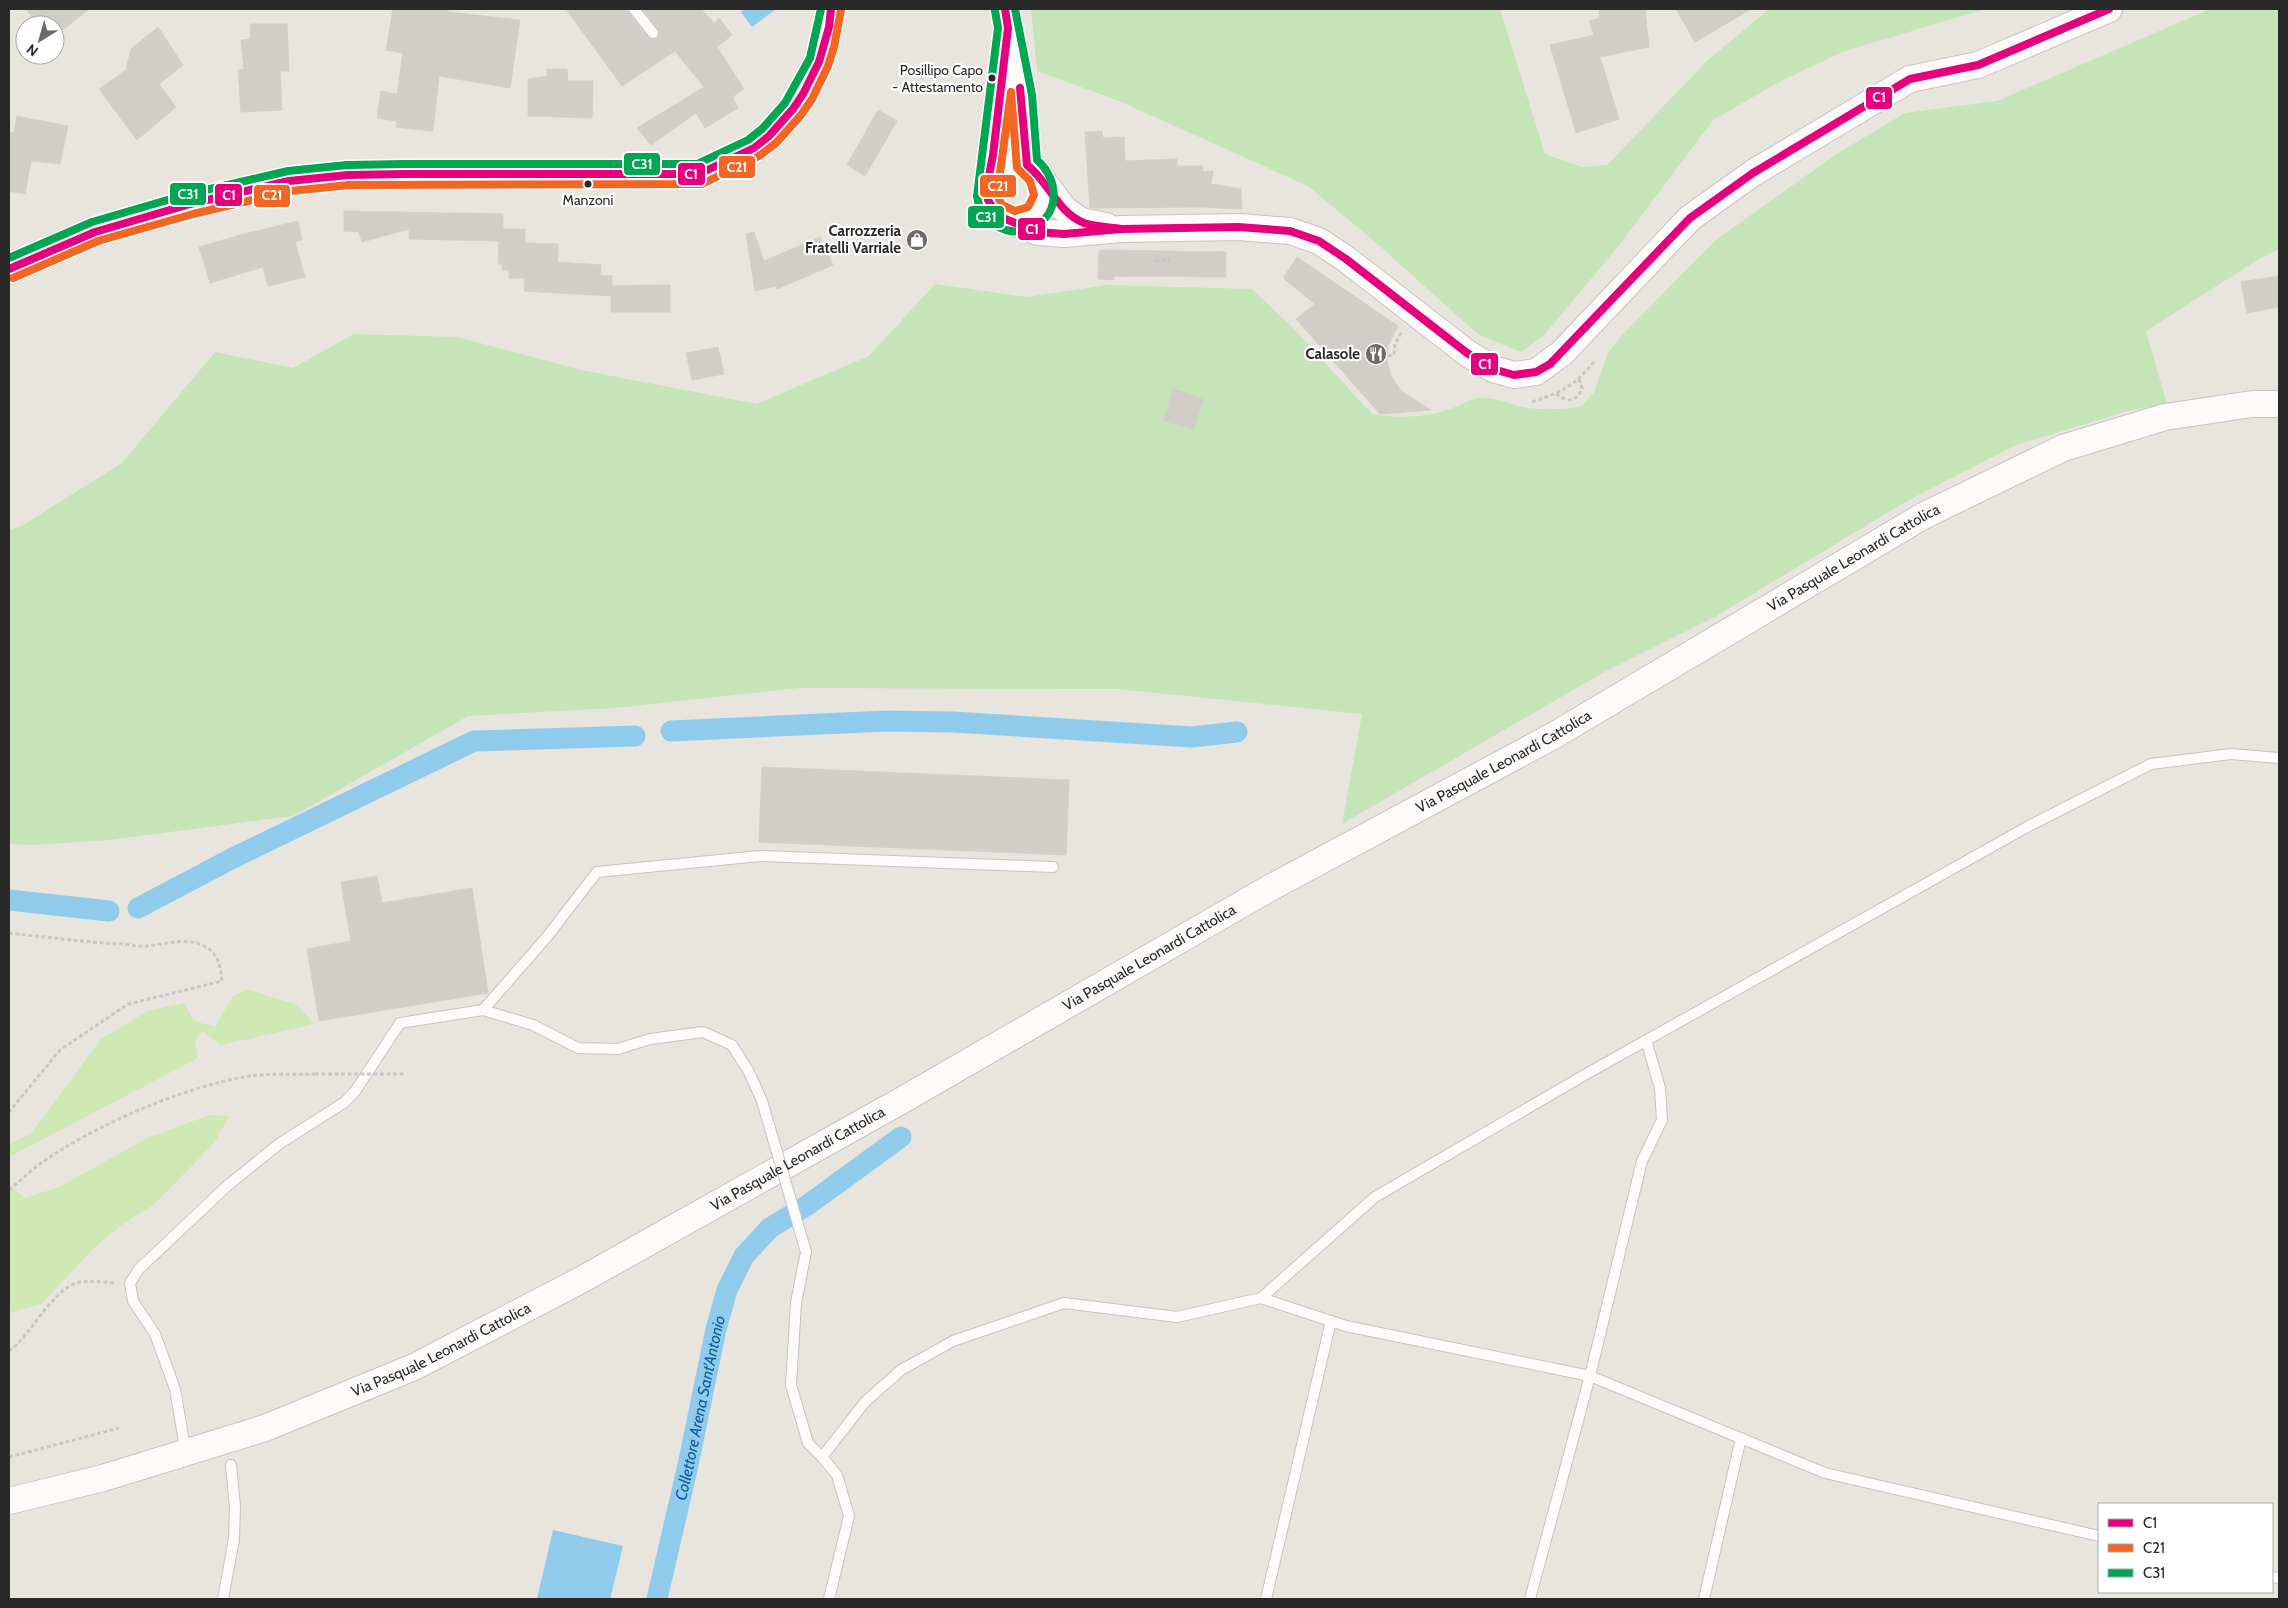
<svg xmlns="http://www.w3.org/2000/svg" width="2288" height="1608" viewBox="0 0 2288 1608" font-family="Cabin,sans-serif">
  <rect width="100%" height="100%" fill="#e8e5df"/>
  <g fill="#c5e4b7">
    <polygon points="1031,9 1500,9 1545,154 1582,167 1607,165 1708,60 1769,9 1985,9 1842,52 1779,82 1713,120 1617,248 1544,335 1521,352 1479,335 1374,241 1308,186 1119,101 1037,71"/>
    <path d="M2210,9H2279V249L2259,259L2146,331L2167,404L2131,410L2016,445L1907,501L1713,618L1606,671L1342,824L1362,714L1117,689L799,688L615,708L468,716L293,816L109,840L33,845L9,844V531L23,525L122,463L215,352L293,368L354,334L457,337L581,370L757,404L869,356L935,284L1027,297L1107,285L1252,289L1293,328L1372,414C1394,418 1422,418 1444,411C1454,409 1471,398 1480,398C1497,397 1512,405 1528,408C1546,410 1564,410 1582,406L1594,392L1608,353L1622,335L1716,240L1835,155L1905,113L1997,101Z"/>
  </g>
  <g fill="#d0e8b4">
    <polygon points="248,989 297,1005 315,1024 221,1045 202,1031 195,1042 198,1058 9,1157 9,1145 32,1132 101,1039 148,1011 184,1003 194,1021 215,1027 233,996"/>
    <polygon points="210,1115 229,1116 215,1142 153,1205 126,1222 95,1247 41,1304 9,1313 9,1186 25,1198 59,1187 149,1137"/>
  </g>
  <g fill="#90cbec">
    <polygon points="745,9 776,9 752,27 741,12"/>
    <polygon points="553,1530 623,1546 610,1599 537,1599"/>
  </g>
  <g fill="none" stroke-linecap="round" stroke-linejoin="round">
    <g stroke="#90cbec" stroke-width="21">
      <polyline points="671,731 887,721 953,722 1192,737 1237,732"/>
      <polyline points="9,900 109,911"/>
      <polyline points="138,908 233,858 474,741 635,736"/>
      <path id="s1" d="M657,1599L688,1465L716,1329L727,1290L744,1256L770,1228L809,1204L901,1137"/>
    </g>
  </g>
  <g fill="#d1ceca" stroke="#d3d0cb">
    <polygon points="26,9 89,9 55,36 55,25 38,25"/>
    <polygon points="393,9 448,9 448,12 520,20 510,88 439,76 433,131 396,127 397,121 377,118 381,91 397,94 403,53 386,50"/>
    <polygon points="566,9 625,9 648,37 654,40 658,38 660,32 643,9 701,9 714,23 719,18 732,35 717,47 744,89 732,97 738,108 705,128 696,113 651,145 637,128 704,87 675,51 622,86"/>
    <polygon points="1599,9 1645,9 1649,47 1600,57 1619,119 1576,133 1550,45 1594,35 1589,21 1600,18"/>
    <polygon points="1676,9 1751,9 1695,42"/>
    <polygon points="251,24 287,24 289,71 280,71 282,110 241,112 238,70 244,69 241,40 250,39"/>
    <polygon points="158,27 183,65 159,84 176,107 137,140 99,89 126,70 131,49"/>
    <polygon points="547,69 567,69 568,81 593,81 592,118 528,116 528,79 547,76"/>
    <polygon points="878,110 897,121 865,176 847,165"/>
    <polygon points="17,116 68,126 60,164 31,161 25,194 9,191 9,132 14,133"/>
    <polygon points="1102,131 1103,138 1124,137 1125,161 1177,159 1177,166 1203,166 1203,172 1213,171 1211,184 1241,189 1242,209 1201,207 1090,208 1085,132"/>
    <polygon points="344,211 503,214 503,229 525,229 525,243 558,244 558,262 601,265 600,275 612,276 612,286 670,285 670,312 611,312 611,296 524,291 525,278 509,278 509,270 502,270 502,264 498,264 499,241 409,239 409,229 362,242 359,232 344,231"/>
    <polygon points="298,221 302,240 295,242 305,277 268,286 263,267 210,283 199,247 240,235"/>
    <polygon points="754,232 764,261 820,237 833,265 777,289 776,286 755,291 746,234"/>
    <polygon points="1099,250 1226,252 1226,277 1114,276 1114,280 1098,279"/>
    <polygon points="1297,257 1398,326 1388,346 1387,361 1391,376 1401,391 1431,410 1380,414 1296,319 1315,304 1283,278"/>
    <polygon points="2279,276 2279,307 2247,313 2241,282"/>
    <polygon points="718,347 724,374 692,380 686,353"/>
    <polygon points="1173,389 1203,398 1194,429 1164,421"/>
    <polygon points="762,767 1069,780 1066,855 759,842"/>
    <polygon points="377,876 382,903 472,888 488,993 319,1021 307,949 351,941 341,882"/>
  </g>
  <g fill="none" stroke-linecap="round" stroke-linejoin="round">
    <g stroke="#c5c4c5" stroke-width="12">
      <g id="lane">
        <polyline points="634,9 653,33"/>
        <polyline points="483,1010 546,938 597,872 760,856 1053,867"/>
        <polyline points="806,1252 796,1303 791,1385 808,1443 822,1457"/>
        <polyline points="1261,1298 1346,1326 1590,1376 1825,1473 2099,1536"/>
        <polyline points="186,1453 175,1389 155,1334 133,1301 130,1283 139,1269 227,1186 279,1144 345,1102 356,1090 400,1023 483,1010 533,1025 578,1048 618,1049 650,1039 703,1032 732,1045 749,1072 762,1101"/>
        <polyline points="2272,1577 2279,1578"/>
        <polyline points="223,1599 234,1539 235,1507 231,1465"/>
        <polyline points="829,1599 849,1516 837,1475 822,1457 865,1402 901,1370 953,1341 1064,1303 1177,1317 1261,1298 1375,1197 1588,1073 2027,827 2151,764 2231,754 2279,758"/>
        <polyline points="1266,1599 1331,1321"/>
        <polyline points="1530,1599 1590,1376 1642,1161 1662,1120 1660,1088 1646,1040"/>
        <polyline points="1704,1599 1741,1438"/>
      </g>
    </g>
    <g stroke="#c5c4c5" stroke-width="28">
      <g id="secondary">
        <polyline points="1005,9 1022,97 1027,165"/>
        <circle cx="1016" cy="192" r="29"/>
        <polyline points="1041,178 1064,209 1081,221 1106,226"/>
        <polyline points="988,182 1005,51"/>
        <polyline points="1007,220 1038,232 1064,234 1121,229 1239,227 1290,231 1319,241 1346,259 1467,353 1493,369 1514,375 1536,372 1562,353 1690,218 1753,173 1910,79 1978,65 2109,9"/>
        <path d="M9,269L95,232L190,204L289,181L348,175L405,174H699C722,164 751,154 769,136C805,103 827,57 831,9"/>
        <path id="s2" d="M9,1501L103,1478L265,1428L414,1367L581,1280L906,1098L1268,889L1553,736L1923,516L2063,448L2165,417L2252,404H2279"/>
      </g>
    </g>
    <g stroke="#c8c7c7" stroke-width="3" stroke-dasharray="4 2.5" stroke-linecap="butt">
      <polyline points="1155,261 1170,260"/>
      <polyline points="1388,356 1394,355 1395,344 1402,331"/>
      <path d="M1556,394C1568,402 1576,403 1582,388L1579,379"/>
      <path d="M1532,402C1567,390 1572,387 1596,360"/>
      <path d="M9,933C46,937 83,942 120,944C129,944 138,947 147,946C165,944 187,937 204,946C219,953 220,966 222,981L128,1004L60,1050L9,1112"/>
      <path d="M9,1190C20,1181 30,1171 41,1163C95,1125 185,1086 250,1076C271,1073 294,1075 315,1074"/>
      <path d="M9,1351C32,1335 53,1286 81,1282C93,1281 105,1282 116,1283"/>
      <polyline points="9,1457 119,1428"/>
    </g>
    <use href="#lane" stroke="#fcfbfa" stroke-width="10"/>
    <use href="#secondary" stroke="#fcfbfa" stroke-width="26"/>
    <g stroke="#c5c4c5" stroke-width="12" stroke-linecap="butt">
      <polyline id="lane-bridge" points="762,1101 806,1252"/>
    </g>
    <polyline stroke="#c8c7c7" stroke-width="3" stroke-dasharray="4 2.5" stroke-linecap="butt" points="315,1074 405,1074"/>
    <use href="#lane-bridge" stroke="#fcfbfa" stroke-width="10"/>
    <g stroke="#fff" stroke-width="11">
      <g id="bus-1">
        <polyline points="1005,9 1008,28 993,155 986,191 988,200 998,216 1038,232 1064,234 1121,229 1239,227 1290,231 1319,241 1346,259 1467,353 1493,369 1514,375 1536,372 1550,364 1690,218 1753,173 1910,79 1978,65 2109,9"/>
        <path d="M1020,88L1027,165C1048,181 1058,213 1084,223C1096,227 1109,227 1122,229"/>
        <polyline points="9,269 95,232 190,204 289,181 348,175 405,174 699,174 754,148 769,136 793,109 803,94 819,62 829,27 831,9"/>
      </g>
    </g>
    <g stroke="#fff" stroke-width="11">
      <g id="bus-2">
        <polygon points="1011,92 1017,168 1030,181 1034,195 1028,207 1015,211 1002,205 997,195"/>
        <polyline points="13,278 98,241 193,214 291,191 349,185 702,184 759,156 776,143 801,115 812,99 828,66 834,47 841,10"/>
      </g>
    </g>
    <g stroke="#fff" stroke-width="11">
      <g id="bus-3">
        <path d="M995,11L998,28L977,196C980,220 1005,238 1029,229C1061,217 1060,180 1037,160L1032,95L1015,9"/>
        <polyline points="9,258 92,222 188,194 288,171 347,165 405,164 697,164 748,140 762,129 785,103 810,58 821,9"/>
      </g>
    </g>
    <use href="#bus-1" stroke="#e5007d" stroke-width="8"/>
    <use href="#bus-2" stroke="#f26522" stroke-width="8"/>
    <use href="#bus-3" stroke="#00a651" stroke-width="8"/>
  </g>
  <defs>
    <g id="shop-disc" transform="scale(1.125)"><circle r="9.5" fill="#6c6b69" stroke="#fff"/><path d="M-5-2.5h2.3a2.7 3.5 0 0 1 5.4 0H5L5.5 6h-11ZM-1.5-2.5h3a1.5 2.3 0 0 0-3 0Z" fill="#fff"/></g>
    <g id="restaurant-disc" transform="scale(1.125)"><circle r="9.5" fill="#6c6b69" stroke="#fff"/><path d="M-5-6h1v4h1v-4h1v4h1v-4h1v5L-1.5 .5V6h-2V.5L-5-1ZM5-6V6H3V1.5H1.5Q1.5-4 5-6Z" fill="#fff"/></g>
  </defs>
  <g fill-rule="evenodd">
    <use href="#shop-disc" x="917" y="240"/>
    <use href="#restaurant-disc" x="1376" y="354"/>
  </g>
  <g fill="#292929" stroke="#fff" stroke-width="2">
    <circle cx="992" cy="78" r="4.5"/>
    <circle cx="588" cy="184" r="4.5"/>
  </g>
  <g text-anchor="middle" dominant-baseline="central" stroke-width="4.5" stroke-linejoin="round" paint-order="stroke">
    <g font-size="14" fill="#292929" stroke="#fff" text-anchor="end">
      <text x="983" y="70">Posillipo Capo<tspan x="983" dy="17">- Attestamento</tspan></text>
      <text x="588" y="200" text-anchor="middle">Manzoni</text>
    </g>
    <g font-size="15" font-weight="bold" fill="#292929" stroke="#fff" text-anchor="end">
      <text x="901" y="231">Carrozzeria<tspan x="901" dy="17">Fratelli Varriale</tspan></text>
      <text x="1360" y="354">Calasole</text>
    </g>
    <g font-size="15" fill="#292929" stroke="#fff">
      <text stroke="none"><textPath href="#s2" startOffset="2079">Via Pasquale Leonardi Cattolica</textPath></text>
      <text stroke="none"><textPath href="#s2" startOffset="1674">Via Pasquale Leonardi Cattolica</textPath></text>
      <text stroke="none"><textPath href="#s2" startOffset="1269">Via Pasquale Leonardi Cattolica</textPath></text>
      <text stroke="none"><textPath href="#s2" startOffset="864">Via Pasquale Leonardi Cattolica</textPath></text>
      <text stroke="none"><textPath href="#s2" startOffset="459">Via Pasquale Leonardi Cattolica</textPath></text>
    </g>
    <g font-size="16" font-style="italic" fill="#0b5c9c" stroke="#fff">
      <text stroke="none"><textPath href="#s1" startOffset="196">Collettore Arena Sant'Antonio</textPath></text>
    </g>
  </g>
  <g stroke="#fff" stroke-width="2">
    <rect x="1865" y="86" width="28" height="24" rx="5" fill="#e5007d"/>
    <rect x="623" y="152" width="38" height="24" rx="5" fill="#00a651"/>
    <rect x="718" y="155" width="38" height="24" rx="5" fill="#f26522"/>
    <rect x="677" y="162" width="29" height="24" rx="5" fill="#e5007d"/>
    <rect x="979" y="174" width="38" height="24" rx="5" fill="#f26522"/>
    <rect x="169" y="182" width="38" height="24" rx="5" fill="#00a651"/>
    <rect x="214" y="183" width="29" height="24" rx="5" fill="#e5007d"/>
    <rect x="253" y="184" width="38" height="24" rx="5" fill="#f26522"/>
    <rect x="967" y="205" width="38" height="24" rx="5" fill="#00a651"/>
    <rect x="1017" y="217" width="29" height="24" rx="5" fill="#e5007d"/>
    <rect x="1470" y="352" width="29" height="24" rx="5" fill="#e5007d"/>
  </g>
  <g font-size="14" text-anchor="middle" font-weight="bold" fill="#fff">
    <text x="1879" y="102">C1</text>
    <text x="642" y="169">C31</text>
    <text x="737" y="172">C21</text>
    <text x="691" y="179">C1</text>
    <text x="998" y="191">C21</text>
    <text x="188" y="199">C31</text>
    <text x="229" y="200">C1</text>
    <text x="272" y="200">C21</text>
    <text x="986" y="222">C31</text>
    <text x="1032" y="234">C1</text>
    <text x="1485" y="369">C1</text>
  </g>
  <rect width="2288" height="1608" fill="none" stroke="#292929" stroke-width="20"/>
  <rect x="2098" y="1503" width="175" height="90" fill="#ffffff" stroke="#a9a9a9"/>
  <rect x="2108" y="1519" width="25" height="8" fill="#e5007d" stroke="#a9a9a9"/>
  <text x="2143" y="1528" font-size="15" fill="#292929">C1</text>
  <rect x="2108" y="1544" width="25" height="8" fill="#f26522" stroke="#a9a9a9"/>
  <text x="2143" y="1553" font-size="15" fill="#292929">C21</text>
  <rect x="2108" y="1569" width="25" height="8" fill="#00a651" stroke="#a9a9a9"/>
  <text x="2143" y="1578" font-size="15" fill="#292929">C31</text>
  <g transform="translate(40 40) rotate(217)"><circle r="24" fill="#ffffff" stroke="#a9a9a9"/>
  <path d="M0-4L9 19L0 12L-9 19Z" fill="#6c6b69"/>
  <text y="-8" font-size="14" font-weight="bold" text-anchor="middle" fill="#292929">N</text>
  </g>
</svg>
